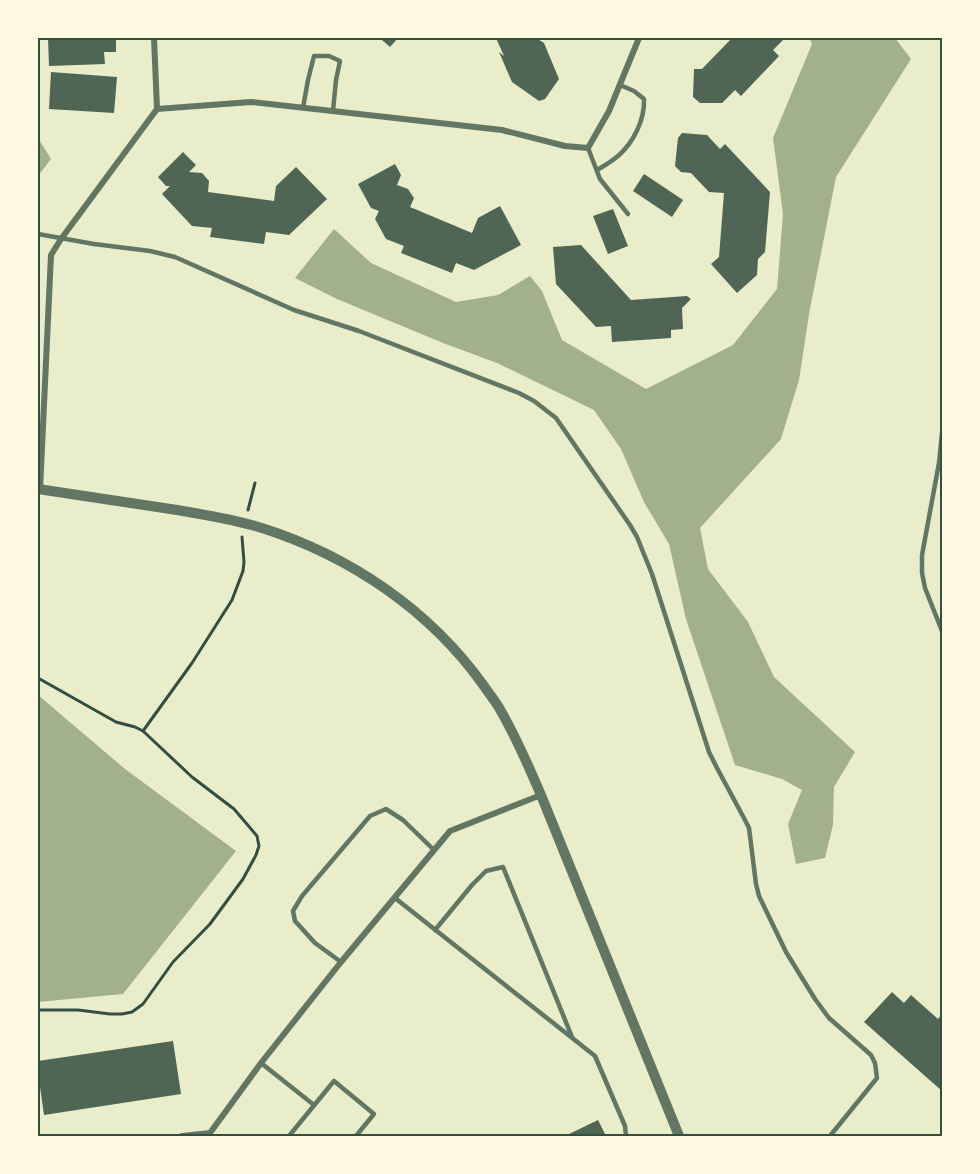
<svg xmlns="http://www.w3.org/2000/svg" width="980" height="1174" viewBox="0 0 980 1174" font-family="'Alegreya Sans',sans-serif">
  <rect width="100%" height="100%" fill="#e9edc9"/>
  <g fill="#a3b18a">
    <polygon points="810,38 895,38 911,59 836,177 809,314 799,380 781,439 700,528 708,569 748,622 774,677 855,752 834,787 833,825 825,858 796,864 788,824 802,790 782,779 735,765 686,619 669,544 644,502 621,449 594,410 497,363 443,343 337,299 295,278 334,229 371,263 456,302 498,295 530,276 542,291 562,340 646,389 733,345 777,289 783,214 773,138 812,44"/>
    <polygon points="38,138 51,159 38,176"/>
    <polygon points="38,695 125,769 236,851 123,994 38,1002"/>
  </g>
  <g fill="#4f6655">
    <polygon points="48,38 116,38 116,52 104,52 105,64 49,66"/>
    <polygon points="382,38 398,38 390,47 382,40"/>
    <polygon points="496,38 536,38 544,43 559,79 545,99 539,101 512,82 499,52 504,56"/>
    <polygon points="732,38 785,38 773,50 779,56 741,96 735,90 722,103 700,103 693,97 694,69 702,69"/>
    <polygon points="51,72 117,77 114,113 49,109"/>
    <polygon points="682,133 707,135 720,149 725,144 770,192 765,252 758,259 757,275 737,293 711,264 719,257 724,193 709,192 691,173 681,172 675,166 678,138"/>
    <polygon points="183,152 196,165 189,172 202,173 209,181 208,192 274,201 276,186 296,167 327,199 289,235 266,232 264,244 210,237 212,228 192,226 162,194 170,186 166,186 158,177"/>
    <polygon points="395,164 401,175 397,185 408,189 414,198 410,207 472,233 478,218 500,206 521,245 474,270 456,263 452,273 401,253 404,246 386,239 375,219 379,211 371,208 358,184"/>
    <polygon points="644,174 683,200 672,217 633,191"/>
    <polygon points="613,209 628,246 608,254 593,216"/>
    <polygon points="581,245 631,300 687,296 691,299 682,308 683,329 671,330 671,338 612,342 611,326 596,327 556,284 553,247"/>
    <polygon points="892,992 904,1003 911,995 938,1019 942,1014 942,1091 864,1022"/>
    <polygon points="173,1041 181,1094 44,1115 38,1073 38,1061"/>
    <polygon points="598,1120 606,1136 565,1136"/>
  </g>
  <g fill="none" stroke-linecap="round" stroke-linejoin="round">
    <g stroke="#344e41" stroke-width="3">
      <polyline points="248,510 255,483"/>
      <polyline points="38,678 116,722 135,727 143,731 192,777 234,809 246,823 257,836 259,846 256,855 243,879 210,924 173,962 143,1004 132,1012 122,1014 110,1014 78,1010 38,1010"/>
      <polyline points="143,731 192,663 232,600 243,571 244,562 242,537"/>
    </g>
    <g stroke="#617663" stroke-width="4.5">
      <polyline points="303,108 308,80 314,56 329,56 340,61 336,80 333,111"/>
      <polyline points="588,148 600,179 628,214"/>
      <path d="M597,170C604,166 611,162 618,156C633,143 645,120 644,99L634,91L620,85"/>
      <polyline points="38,234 94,244 150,251 175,257 294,310 359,331 519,393 534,401 556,418 630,525 637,537 652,574 709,752 717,768 745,820 749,828 756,884 759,896 786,952 815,999 829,1018 871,1055 875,1063 877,1078 830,1136"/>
      <polyline points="942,433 939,463 922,555 922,573 925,588 942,631"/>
      <polyline points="395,898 595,1056 625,1126 626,1136"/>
      <polyline points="435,930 472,885 486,871 503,867 572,1037"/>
      <polyline points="341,962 315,943 295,921 293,911 302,896 370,816 386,809 403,820 434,850"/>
      <polyline points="261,1063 314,1105"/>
      <polyline points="289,1136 334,1081 374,1114 356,1136"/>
    </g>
    <g stroke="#617663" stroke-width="6">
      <polyline points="154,38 157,109"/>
      <polyline points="40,490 51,255 61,239 157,109 251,102 502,130 565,146 588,148 609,111 639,38"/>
      <polyline points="182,1136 210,1133 261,1063 341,962 450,831 541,795"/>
    </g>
    <path stroke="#617663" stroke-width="10" d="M38,489C84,496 131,503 177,510C205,515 234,519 262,528C350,556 430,610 484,686C490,695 497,703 502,713C517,739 529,767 541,795L679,1136"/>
  </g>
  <rect width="980" height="1174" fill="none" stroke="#fefae0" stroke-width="78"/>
  <rect x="39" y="39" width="902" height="1096" fill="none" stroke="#344e41" stroke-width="2"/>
</svg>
